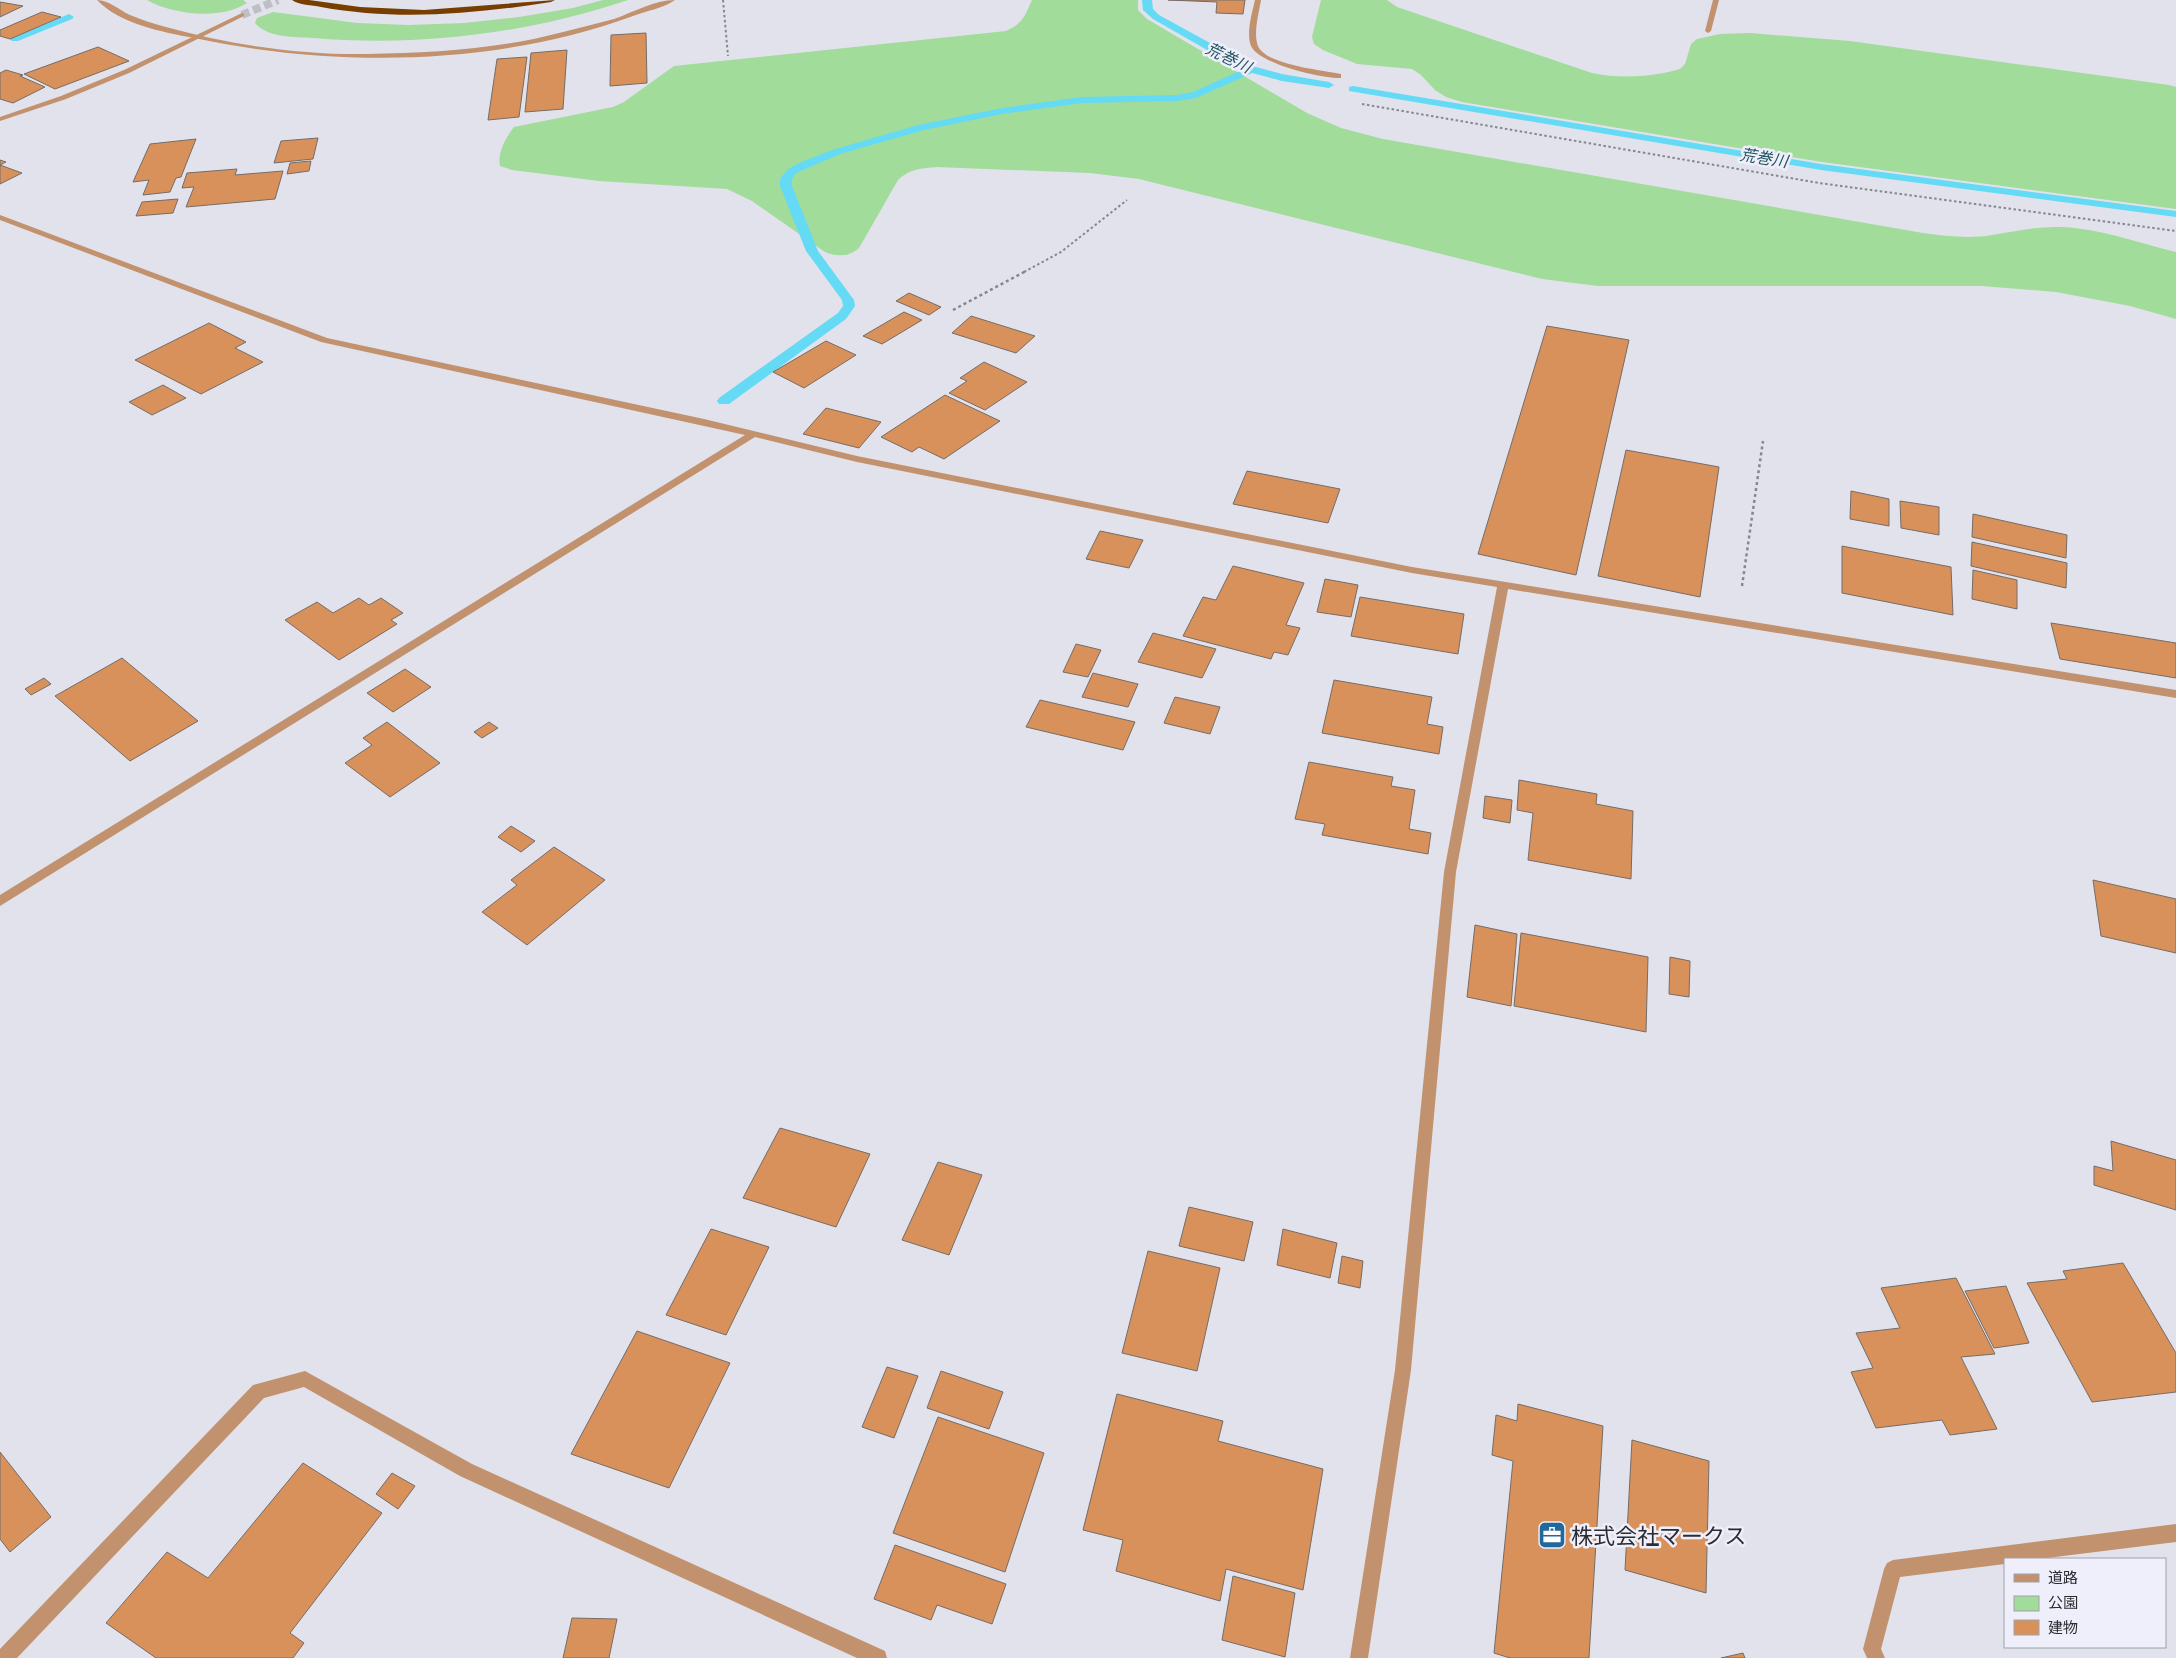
<svg xmlns="http://www.w3.org/2000/svg" width="2176" height="1658" viewBox="0 0 2176 1658" font-family="Commissioner,'Noto Sans JP',sans-serif">
  <rect width="100%" height="100%" fill="#e1e2ec"/>
  <g fill="#a1dc9a">
    <path d="M147,0H243L247,3C221,20 173,15 147,0Z"/>
    <path d="M603,0H628C527,34 418,47 313,38C294,37 268,38 255,23L257,18L273,12L357,23L409,25L464,23L519,17L573,8Z"/>
    <path d="M1032,0H1138V10L1147,19L1307,113L1341,128L1383,139L1923,233C1946,236 1969,239 1992,235C2015,232 2037,226 2060,227C2099,228 2139,243 2176,252V319L2130,306L2056,292L1982,286H1598L1542,279L1139,179L1090,173L937,167C922,168 909,169 898,180L859,248C849,257 837,257 825,252L752,201L727,189L599,181L512,170L500,166C497,153 506,137 514,127L613,107L624,102L674,66L1006,31C1023,24 1025,15 1032,0Z"/>
    <path d="M1321,0H1387L1397,7L1592,73C1620,79 1653,77 1680,69L1685,64L1691,44L1697,39L1720,34L1750,33L1850,41L2169,85L2176,87V209L1822,162L1462,102L1446,97L1435,90L1421,75L1412,69L1357,64L1323,50L1314,44L1312,37Z"/>
  </g>
  <g fill="none" stroke-linecap="round" stroke-linejoin="round">
    <g fill="#65daf5" fill-rule="evenodd">
      <polygon points="1142,0 1152,0 1153,9 1159,15 1252,66 1282,74 1329,82 1334,85 1329,88 1282,81 1252,73 1196,98 1177,101 1082,103 1002,114 924,130 840,154 796,173 792,179 792,186 818,251 854,300 855,306 846,319 729,404 719,404 717,401 719,398 838,313 843,306 842,300 806,251 780,186 780,179 788,169 799,163 832,150 918,125 1002,108 1082,97 1177,95 1193,92 1242,70 1153,19 1143,10"/>
      <polygon points="69,14 74,17 72,19 18,41 12,41 10,39"/>
      <polygon points="1353,86 1821,164 2176,211 2176,217 1821,170 1349,91 1349,87"/>
    </g>
  </g>
  <g fill="#d9915c" stroke="#756c66">
    <polygon points="1168,0 1245,0 1243,14 1216,13 1217,2"/>
    <polygon points="0,2 23,6 0,17"/>
    <polygon points="42,12 61,17 10,39 0,36 0,30"/>
    <polygon points="646,33 647,83 610,86 611,35"/>
    <polygon points="98,47 129,61 55,89 24,74"/>
    <polygon points="567,50 563,109 525,112 531,53"/>
    <polygon points="527,57 519,117 488,120 497,59"/>
    <polygon points="6,70 23,75 20,76 45,87 13,103 0,99 0,73"/>
    <polygon points="318,138 313,159 274,163 281,141"/>
    <polygon points="196,139 181,177 176,178 170,192 143,195 149,180 133,182 150,144"/>
    <polygon points="0,160 6,162 0,165 22,173 0,184"/>
    <polygon points="311,161 309,171 287,174 290,163"/>
    <polygon points="237,169 235,175 283,171 275,199 186,207 194,187 182,188 187,173"/>
    <polygon points="178,199 173,213 136,216 142,202"/>
    <polygon points="909,293 941,307 929,315 896,301"/>
    <polygon points="904,312 922,320 882,344 863,336"/>
    <polygon points="971,316 1035,336 1016,353 952,333"/>
    <polygon points="209,323 246,342 235,348 263,362 201,394 135,360"/>
    <polygon points="1547,326 1629,340 1576,575 1478,554"/>
    <polygon points="826,341 856,355 804,388 773,372"/>
    <polygon points="984,362 1027,382 985,410 949,393 967,381 960,378"/>
    <polygon points="163,385 186,398 152,415 129,402"/>
    <polygon points="945,395 1000,421 944,459 919,447 912,452 881,437"/>
    <polygon points="826,408 881,422 859,448 803,434"/>
    <polygon points="1626,450 1719,467 1700,597 1598,576"/>
    <polygon points="1247,471 1340,489 1328,523 1233,504"/>
    <polygon points="1851,491 1889,499 1889,526 1850,519"/>
    <polygon points="1900,501 1939,507 1939,535 1901,528"/>
    <polygon points="1973,514 2067,535 2066,558 1972,537"/>
    <polygon points="1100,531 1143,540 1129,568 1086,559"/>
    <polygon points="1972,542 2067,563 2066,588 1971,566"/>
    <polygon points="1842,546 1951,567 1953,615 1842,593"/>
    <polygon points="1233,566 1304,583 1286,625 1300,628 1288,655 1274,652 1271,659 1183,636 1203,597 1216,600"/>
    <polygon points="1973,570 2017,580 2017,609 1972,599"/>
    <polygon points="1325,579 1358,585 1351,617 1317,612"/>
    <polygon points="1360,597 1464,614 1458,654 1351,636"/>
    <polygon points="359,598 369,605 381,598 403,613 391,620 397,624 339,660 285,620 317,602 333,613"/>
    <polygon points="2051,623 2176,643 2176,678 2060,659"/>
    <polygon points="1153,633 1216,649 1202,678 1138,662"/>
    <polygon points="1076,644 1101,650 1088,677 1063,672"/>
    <polygon points="122,658 198,721 130,761 55,696"/>
    <polygon points="405,669 431,687 393,712 367,693"/>
    <polygon points="1093,673 1138,684 1128,707 1082,697"/>
    <polygon points="44,678 51,684 31,695 25,689"/>
    <polygon points="1334,680 1432,697 1427,724 1443,727 1439,754 1322,733"/>
    <polygon points="1175,697 1220,707 1210,734 1164,723"/>
    <polygon points="1040,700 1135,722 1123,750 1026,727"/>
    <polygon points="387,722 440,763 390,797 345,763 372,745 363,738"/>
    <polygon points="489,722 498,728 482,738 474,732"/>
    <polygon points="1309,762 1393,777 1391,786 1415,790 1409,829 1431,833 1428,854 1322,835 1325,824 1295,819"/>
    <polygon points="1519,780 1597,794 1596,804 1633,811 1631,879 1528,860 1533,813 1517,810"/>
    <polygon points="1485,796 1512,800 1510,823 1483,818"/>
    <polygon points="511,826 535,841 521,852 498,837"/>
    <polygon points="554,847 605,880 527,945 482,912 517,885 511,880"/>
    <polygon points="2093,880 2176,899 2176,953 2101,936"/>
    <polygon points="1475,925 1517,934 1511,1006 1467,997"/>
    <polygon points="1521,933 1648,957 1646,1032 1514,1006"/>
    <polygon points="1670,957 1690,961 1689,997 1669,994"/>
    <polygon points="780,1128 870,1154 836,1227 743,1198"/>
    <polygon points="2111,1141 2176,1160 2176,1210 2094,1185 2094,1166 2113,1171"/>
    <polygon points="938,1162 982,1175 949,1255 902,1240"/>
    <polygon points="1189,1207 1253,1222 1244,1261 1179,1246"/>
    <polygon points="711,1229 769,1247 726,1335 666,1315"/>
    <polygon points="1283,1229 1337,1243 1330,1278 1277,1265"/>
    <polygon points="1148,1251 1220,1268 1197,1371 1122,1353"/>
    <polygon points="1342,1256 1363,1261 1360,1288 1338,1283"/>
    <polygon points="2123,1263 2176,1353 2176,1392 2092,1402 2027,1283 2067,1279 2063,1271"/>
    <polygon points="1956,1278 1995,1354 1961,1357 1997,1429 1950,1435 1942,1420 1876,1428 1851,1372 1873,1368 1856,1333 1900,1328 1881,1288"/>
    <polygon points="2006,1286 2029,1343 1994,1348 1965,1291"/>
    <polygon points="637,1331 730,1363 669,1488 571,1454"/>
    <polygon points="887,1367 918,1376 894,1438 862,1427"/>
    <polygon points="941,1371 1003,1392 989,1429 927,1408"/>
    <polygon points="1117,1394 1223,1421 1218,1441 1323,1469 1303,1590 1226,1569 1220,1601 1116,1571 1123,1540 1083,1530"/>
    <polygon points="1518,1404 1603,1426 1589,1658 1510,1658 1494,1653 1513,1461 1492,1455 1496,1415 1517,1421"/>
    <polygon points="938,1417 1044,1453 1005,1572 893,1533"/>
    <polygon points="1632,1440 1709,1461 1706,1593 1625,1570"/>
    <polygon points="0,1452 51,1517 10,1552 0,1539"/>
    <polygon points="303,1463 382,1513 290,1633 304,1643 293,1658 156,1658 106,1623 167,1552 208,1578"/>
    <polygon points="392,1473 415,1486 398,1509 376,1494"/>
    <polygon points="895,1545 1006,1584 992,1624 937,1605 931,1620 874,1599"/>
    <polygon points="1233,1576 1295,1593 1285,1657 1222,1640"/>
    <polygon points="572,1618 617,1619 609,1658 563,1658"/>
    <polygon points="1743,1653 1745,1658 1721,1658"/>
  </g>
  <g fill="none" stroke-linecap="round" stroke-linejoin="round">
    <polyline stroke="#bdbec6" stroke-width="8" stroke-dasharray="8 4" stroke-linecap="butt" points="242,15 278,0"/>
    <g stroke="#86878e" stroke-width="2" stroke-dasharray="2.5 2.5" stroke-linecap="butt">
      <polyline points="723,0 728,56"/>
      <polyline points="1362,104 1819,183 2176,231"/>
      <polyline points="1024,272 1061,252 1127,200"/>
    </g>
    <g stroke="#86878e" stroke-width="2.5" stroke-dasharray="3 3" stroke-linecap="butt">
      <polyline points="953,310 1026,271"/>
      <polyline points="1742,586 1763,441"/>
    </g>
    <g fill="#c2916d" fill-rule="evenodd">
      <path d="M1255,0H1261C1259,13 1253,33 1258,46C1266,65 1322,70 1341,74V78C1323,79 1259,64 1251,46C1246,33 1252,13 1255,0Z"/>
      <polygon points="1713,0 1719,0 1711,31 1708,33 1705,31"/>
      <polygon points="242,13 244,14 244,16 129,73 66,99 0,121 0,117 61,96 124,70"/>
      <polygon points="0,215 327,338 704,419 857,456 1412,567 2176,690 2176,698 1508,589 1456,872 1411,1370 1368,1658 1350,1658 1395,1370 1444,872 1497,587 1412,573 857,462 755,437 0,906 0,895 745,435 321,342 0,220"/>
      <polygon points="305,1371 472,1464 885,1651 887,1658 857,1658 460,1476 304,1387 264,1398 17,1658 0,1658 0,1649 253,1385"/>
      <polygon points="2176,1524 2176,1542 2039,1559 2005,1559 2005,1564 1900,1577 1881,1649 1885,1658 1867,1658 1863,1649 1884,1569 1887,1563 1893,1560"/>
    </g>
    <path fill="#c2916d" fill-rule="evenodd" d="M97,0C109,0 119,10 130,15C142,20 154,24 166,27C231,45 300,55 368,54C432,53 498,49 559,33C578,28 596,24 614,19C634,12 654,0 675,0C664,8 646,11 633,16C497,66 335,68 194,38C162,32 120,24 97,0Z"/>
    <path fill="#783e00" fill-rule="evenodd" d="M292,0H309L360,7L424,10L555,0L551,2C475,14 397,21 321,7C312,5 299,5 292,0Z"/>
  </g>
  <defs>
    <g id="office-square" transform="scale(1.4375)"><rect x="-9" y="-9" width="18" height="18" rx="4" fill="#21689c" stroke="#eeeffa"/><path d="M-6-3h4V-5.5h4V-3h4V5H-6ZM-1-4.5V-3h2v-1.5ZM-6 0V1H6V0Z" fill="#fff"/></g>
  </defs>
  <g fill-rule="evenodd">
    <use href="#office-square" x="1552" y="1535"/>
  </g>
  <g text-anchor="middle" dominant-baseline="central" stroke-width="5" stroke-linejoin="round" paint-order="stroke">
    <g font-size="16" font-style="italic" fill="#21545f" stroke="#eeeffa">
      <text transform="translate(1229 57) rotate(26)">荒巻川</text>
      <text transform="translate(1764 157) rotate(9)">荒巻川</text>
    </g>
    <g font-size="22" fill="#2c2c30" stroke="#eeeffa" text-anchor="start">
      <text x="1571" y="1535">株式会社マークス</text>
    </g>
  </g>
  <rect x="2004" y="1558" width="162" height="90" fill="#eeeffa" stroke="#a0a1a9"/>
  <rect x="2014" y="1574" width="25" height="8" fill="#c2916d" stroke="#a0a1a9"/>
  <text x="2048" y="1583" font-size="15" fill="#2c2c30">道路</text>
  <rect x="2014" y="1596" width="25" height="15" fill="#a1dc9a" stroke="#a0a1a9"/>
  <text x="2048" y="1608" font-size="15" fill="#2c2c30">公園</text>
  <rect x="2014" y="1620" width="25" height="15" fill="#d9915c" stroke="#a0a1a9"/>
  <text x="2048" y="1633" font-size="15" fill="#2c2c30">建物</text>
</svg>
